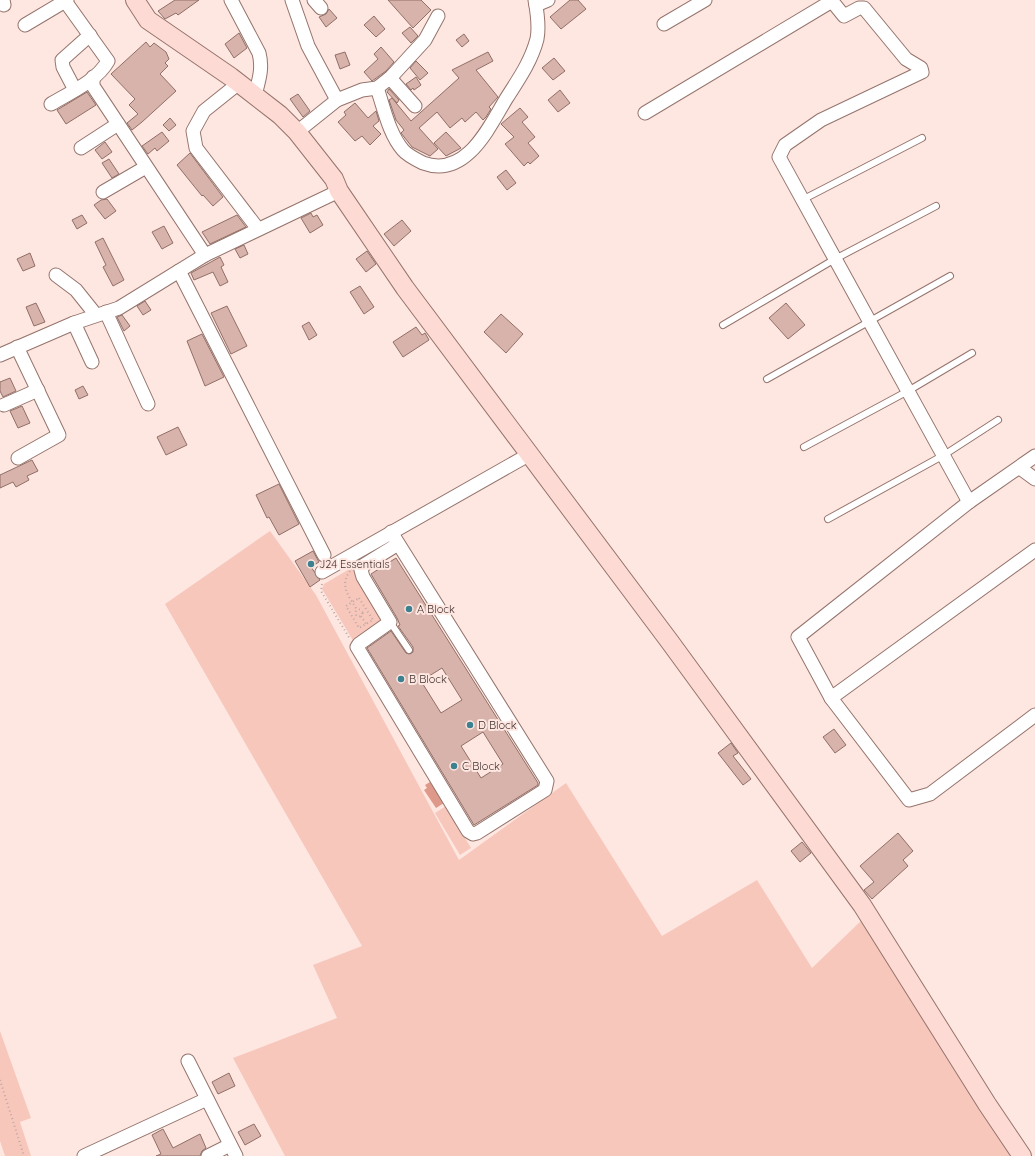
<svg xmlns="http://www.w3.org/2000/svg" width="1035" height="1156" viewBox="0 0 1035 1156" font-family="Quicksand,sans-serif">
  <rect width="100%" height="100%" fill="#fee7e1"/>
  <g fill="#f7c7bc">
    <polygon points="270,531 316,595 459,860 566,783 662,936 757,880 812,968 863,919 1016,1156 285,1156 233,1058 337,1018 313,965 362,946 165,604"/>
    <polygon points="353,567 382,616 382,620 354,642 322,589 324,584"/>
    <polygon points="446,806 471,848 460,855 435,813"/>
    <polygon points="0,1031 31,1118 20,1122 31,1156 5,1156 0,1141"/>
  </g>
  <polygon fill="#de998a" points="430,782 444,803 436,808 424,790 427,788 425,785"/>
  <g fill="#d8b3ab" stroke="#906f67" fill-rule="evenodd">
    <polygon points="175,0 199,0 178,15 176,13 165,19 158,11"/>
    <polygon points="388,0 421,0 431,10 413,28"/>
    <polygon points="570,0 578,0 586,9 561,29 550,17"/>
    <polygon points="329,9 337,18 326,27 319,17 326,14"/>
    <polygon points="374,16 385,29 376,37 364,25"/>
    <polygon points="410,27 418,36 411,43 402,33"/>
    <polygon points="239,33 247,48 234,58 225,44"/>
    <polygon points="464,34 469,41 462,47 456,40"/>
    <polygon points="146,42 150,47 154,43 166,52 169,59 165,63 168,66 160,74 176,91 142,122 132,130 127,123 138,114 129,105 135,99 111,74"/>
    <polygon points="381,47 394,62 386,71 372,81 364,72 378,59 374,54"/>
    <polygon points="345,52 350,65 340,69 335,55"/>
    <polygon points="488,52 493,61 476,70 498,97 489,107 491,109 486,117 483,120 476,112 465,122 462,118 450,128 437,112 419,128 438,149 430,156 412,147 401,133 404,130 396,120 389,100 392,98 411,121 459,78 452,70"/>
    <polygon points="554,58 565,71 553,80 542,68"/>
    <polygon points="416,61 428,73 420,80 410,68"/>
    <polygon points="416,77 421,85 414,90 413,88 411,90 406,84"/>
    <polygon points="389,89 399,100 397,103 387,92"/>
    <polygon points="560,90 570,103 558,112 548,100"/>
    <polygon points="87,92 96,105 66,124 57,110"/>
    <polygon points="298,94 310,111 303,117 290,99"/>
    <polygon points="355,103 368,118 376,111 379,121 373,126 381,134 370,145 362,136 355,141 338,122 346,115 344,112"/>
    <polygon points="520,108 528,117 522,122 535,137 528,143 539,156 530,164 528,162 524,166 505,144 514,137 501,124"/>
    <polygon points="170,118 176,125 169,131 163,125"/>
    <polygon points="162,132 169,141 157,151 155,148 148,154 142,146"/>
    <polygon points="446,132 461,148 446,156 434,143"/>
    <polygon points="105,142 112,152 102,159 95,150"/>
    <polygon points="190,153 223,197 213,206 203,195 202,196 177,165"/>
    <polygon points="109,159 119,174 112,178 102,163"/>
    <polygon points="506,170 516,183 507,190 497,177"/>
    <polygon points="107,199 116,211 105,219 94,205 101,200"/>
    <polygon points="311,213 313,217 317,215 323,225 310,233 301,218"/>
    <polygon points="82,215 87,223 77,229 72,220"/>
    <polygon points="237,215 246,227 210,244 202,232"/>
    <polygon points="402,220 411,231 394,246 384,234"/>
    <polygon points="164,226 173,243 162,249 152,232"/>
    <polygon points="103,238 124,280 113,286 103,267 106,265 95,242"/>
    <polygon points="244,245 248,254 240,258 235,249"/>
    <polygon points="367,251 376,264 366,272 356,259"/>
    <polygon points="30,253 35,266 23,271 17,259"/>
    <polygon points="220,257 224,265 221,267 228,282 220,286 213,272 194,280 191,273"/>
    <polygon points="360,286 374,307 364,314 350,292"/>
    <polygon points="145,301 151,310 143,315 137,306"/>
    <polygon points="36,303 45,322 34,326 26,307"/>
    <polygon points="786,303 805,325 788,339 769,318"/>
    <polygon points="227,306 247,346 231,354 211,313"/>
    <polygon points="501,314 523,334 506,353 484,332"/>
    <polygon points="122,315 130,326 124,331 117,317"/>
    <polygon points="309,322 317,335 309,340 302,326"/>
    <polygon points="416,327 422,335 425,333 429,340 403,357 393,342"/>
    <polygon points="202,334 224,377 205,386 187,341"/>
    <polygon points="10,378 16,391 3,397 0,391 0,382"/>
    <polygon points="83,386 88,395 79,399 75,390"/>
    <polygon points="22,406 30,423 18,428 10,411"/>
    <polygon points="178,427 187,445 166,455 157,437"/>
    <polygon points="32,460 38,471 27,476 29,480 16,487 13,482 0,488 0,475"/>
    <polygon points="279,484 299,524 279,535 269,517 267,518 256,495"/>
    <polygon points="313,551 319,562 311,567 320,580 310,587 295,561"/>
    <path d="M396,558L538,783V785L474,825L367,648L391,631L406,653L410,654L413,652V647L398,626L400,625L397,618L371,574ZM442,668L462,700L441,713L421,681ZM483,732L503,764L481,778L461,746Z"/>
    <polygon points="834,729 846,745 835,753 823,737"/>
    <polygon points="731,743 738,753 733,756 751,779 743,785 718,753"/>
    <polygon points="898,833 913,851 903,860 908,866 872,899 864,890 874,882 860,866"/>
    <polygon points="802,842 811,853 800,862 791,851"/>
    <polygon points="229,1073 235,1086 218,1094 212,1082"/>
    <polygon points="254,1124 261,1136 245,1145 238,1132"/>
    <polygon points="163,1129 173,1148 200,1134 206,1148 202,1151 200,1156 156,1156 161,1154 152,1135"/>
  </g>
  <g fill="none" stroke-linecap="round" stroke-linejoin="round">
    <g stroke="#95746c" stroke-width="8">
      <g id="lane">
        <polyline points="802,200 922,138"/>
        <polyline points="723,325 835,259 936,206"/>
        <polyline points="767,379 950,276"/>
        <polyline points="804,447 908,391 972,353"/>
        <polyline points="828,519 944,455 998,420"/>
        <polyline points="390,622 409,650"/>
      </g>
    </g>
    <g stroke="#95746c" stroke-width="15">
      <g id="street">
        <polyline points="3,0 4,5"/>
        <path d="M231,0L259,53C263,68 259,80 255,95"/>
        <polyline points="292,0 308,46 337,100"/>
        <polyline points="314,0 321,8"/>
        <polyline points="831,0 844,16 859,8 864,8 906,59 921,68 922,72 821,120 785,145 779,157 969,502"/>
        <polyline points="536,5 548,0"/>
        <polyline points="664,24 705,0"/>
        <polyline points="25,25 67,0"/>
        <polyline points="93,77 93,86 205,255"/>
        <polyline points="390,78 415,106"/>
        <polyline points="239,83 204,111 193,131 196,148 258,229"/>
        <path d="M377,88C384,108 389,134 403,150C407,155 417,160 423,163C466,179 489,127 506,99C518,80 531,62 537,39C539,29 537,11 535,0"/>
        <polyline points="75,90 63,67 62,60 90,35"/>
        <path d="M51,104C69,93 97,81 108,61L65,1"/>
        <polyline points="645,113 832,1"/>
        <polyline points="297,132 337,100 362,90 377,88 391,77 425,40 438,16"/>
        <polyline points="81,148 118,124"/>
        <polyline points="103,192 146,167"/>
        <polyline points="179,271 324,555"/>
        <polyline points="56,275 76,290 96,315"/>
        <polyline points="106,312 148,404"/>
        <polyline points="74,323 92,362"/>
        <polyline points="17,347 59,435 18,458"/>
        <polyline points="0,355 74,323 119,308 205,255 339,191"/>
        <polyline points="4,405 38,390"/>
        <polyline points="1035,456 969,502 798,637 831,698 909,800 930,794 1035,715"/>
        <polyline points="1020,468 1035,479"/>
        <polyline points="391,532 547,781 545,790 477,833 473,834 468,831 357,647 359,644 390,622 363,577 361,570 364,565 398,544"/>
        <polyline points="322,572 530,454"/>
        <polyline points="831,698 1035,550"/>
        <polyline points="188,1061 236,1156"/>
        <polyline points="84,1156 207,1099"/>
        <polyline points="208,1156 230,1145"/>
      </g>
    </g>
    <g stroke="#95746c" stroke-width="20">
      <polyline id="secondary" points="135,0 148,20 231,77 280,115 297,132 334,179 339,191 405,288 670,642 862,905 987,1104 1022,1156"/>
    </g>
    <g stroke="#bca8a3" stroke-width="2" stroke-dasharray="1 3" stroke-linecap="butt">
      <path d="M350,571C339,586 349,596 357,610"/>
      <polyline points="322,584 321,591 350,639"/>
      <polygon points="359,598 373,620 359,628 346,606"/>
      <circle cx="359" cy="613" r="3.5"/>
      <polyline points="361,616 366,624"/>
      <polyline points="0,1080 24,1156"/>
    </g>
    <use href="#lane" stroke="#fff" stroke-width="6"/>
    <use href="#street" stroke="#fff" stroke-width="13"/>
    <use href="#secondary" stroke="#fddad3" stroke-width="18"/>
  </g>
  <g fill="#3c818f" stroke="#fee7e1" stroke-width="1.5">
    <circle cx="311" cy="564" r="4"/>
    <circle cx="409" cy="609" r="4"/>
    <circle cx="401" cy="679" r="4"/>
    <circle cx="470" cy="725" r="4"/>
    <circle cx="454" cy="766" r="4"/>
  </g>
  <g text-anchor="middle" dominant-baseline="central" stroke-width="4" stroke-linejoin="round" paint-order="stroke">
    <g font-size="11" fill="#40312e" stroke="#fee7e1" text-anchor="start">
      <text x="319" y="564">J24 Essentials</text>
      <text x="417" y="609">A Block</text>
      <text x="409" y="679">B Block</text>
      <text x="478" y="725">D Block</text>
      <text x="462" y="766">C Block</text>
    </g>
  </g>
</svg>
